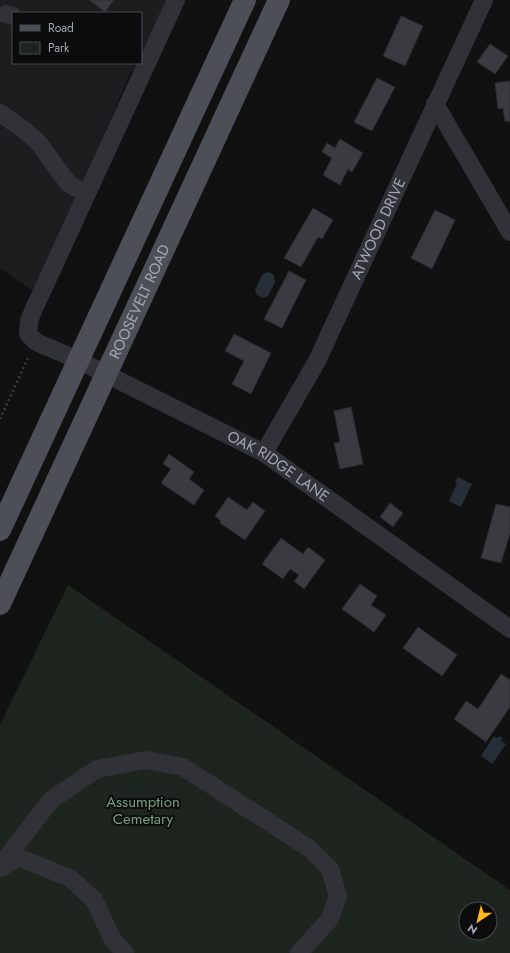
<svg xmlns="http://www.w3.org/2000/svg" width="510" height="953" viewBox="0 0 510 953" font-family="Jost,sans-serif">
  <rect width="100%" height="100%" fill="#111112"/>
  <path fill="#1d1d1f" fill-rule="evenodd" d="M0,0H184L150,74L131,71L36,293L0,268ZM13,13H141V63H13Z"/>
  <path fill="#1d251e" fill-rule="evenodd" d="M68,585L510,890V953H0V725ZM466,909H490V933H466Z"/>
  <g fill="#262f37">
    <polygon points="268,272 274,275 275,282 268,296 263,298 257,295 255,290 262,275"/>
    <polygon points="458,477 472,484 461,507 449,501 457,483 455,482"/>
    <polygon points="494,736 497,738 499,736 503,738 501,741 506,744 492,764 481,756"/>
  </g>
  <g fill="#3a3b40" stroke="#2b2a2f">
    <polygon points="89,0 114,0 105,12"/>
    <polygon points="401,16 423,26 405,66 383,56"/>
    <polygon points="490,44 508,56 495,74 477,62"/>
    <polygon points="377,78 395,87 372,131 354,122"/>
    <polygon points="510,81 510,121 505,122 503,108 498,109 495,83"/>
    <polygon points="340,139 363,153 352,172 348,169 340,185 323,175 332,158 322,152 327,143 335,148"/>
    <polygon points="313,208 333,220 322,239 318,237 301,267 284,258"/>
    <polygon points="435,210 455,220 432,269 411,258"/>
    <polygon points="289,271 306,280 282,328 264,319"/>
    <polygon points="234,334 271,353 251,394 232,384 244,361 225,351"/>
    <polygon points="351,407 363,464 340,469 334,443 340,442 334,411"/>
    <polygon points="169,454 194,472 189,479 204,490 194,505 161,483 171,469 163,464"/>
    <polygon points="228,497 247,510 253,502 265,511 245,540 220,523 221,521 215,516"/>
    <polygon points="390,503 403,513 393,527 380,517"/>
    <polygon points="496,504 510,507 510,533 501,563 481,558"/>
    <polygon points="281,538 303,554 308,547 325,560 304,589 294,581 299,575 290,569 283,579 262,564"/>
    <polygon points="360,584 377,596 371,605 386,615 374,632 342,609"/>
    <polygon points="418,627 457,655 442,676 403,648"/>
    <polygon points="501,674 510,680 510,707 486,742 454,719 466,701 478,709"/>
  </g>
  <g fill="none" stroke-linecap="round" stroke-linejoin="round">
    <polyline stroke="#37393f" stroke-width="2.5" stroke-dasharray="2 3" stroke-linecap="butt" points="0,419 29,356"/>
    <g stroke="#313238" stroke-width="18">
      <path id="s1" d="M176,0L33,311L29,321L28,334L36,342L78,360L264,453L510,629"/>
      <polyline points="6,14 13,16"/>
      <polyline points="435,104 510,232"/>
      <polyline points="0,113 24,130 39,143 59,171 69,184 87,194"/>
      <path id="s2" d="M264,453L317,361L484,0"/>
      <polyline points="0,866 51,800 97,769 146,760 183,767 309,848 330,869 338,896 330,919 299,953"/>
      <polyline points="1,868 18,857 70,878 94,900 113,940 125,953"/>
    </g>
    <g stroke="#4d4f57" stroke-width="22">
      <polyline points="0,530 245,0"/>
      <path id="s3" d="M0,604L279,0"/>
    </g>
  </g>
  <g text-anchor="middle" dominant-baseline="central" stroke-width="4" stroke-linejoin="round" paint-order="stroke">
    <g font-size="15" fill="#a1a6b4" stroke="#0c0c0d">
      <text stroke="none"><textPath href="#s2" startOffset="252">ATWOOD DRIVE</textPath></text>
      <text stroke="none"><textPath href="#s3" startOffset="333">ROOSEVELT ROAD</textPath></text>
      <text stroke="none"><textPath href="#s1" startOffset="650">OAK RIDGE LANE</textPath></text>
    </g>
    <g font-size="15" fill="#76a179" stroke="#0c0c0d">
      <text x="143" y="802">Assumption<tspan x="143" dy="17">Cemetary</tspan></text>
    </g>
  </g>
  <rect x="12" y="12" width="130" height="52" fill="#0c0c0d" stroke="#484a50"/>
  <rect x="20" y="25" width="20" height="6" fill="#4d4f57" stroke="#484a50"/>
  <text x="48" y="32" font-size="12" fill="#a1a6b4">Road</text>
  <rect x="20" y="42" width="20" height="12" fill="#1d251e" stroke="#484a50"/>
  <text x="48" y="52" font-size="12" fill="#a1a6b4">Park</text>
  <g transform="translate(478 921) rotate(215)"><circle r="19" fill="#0c0c0d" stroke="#484a50"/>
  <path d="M0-3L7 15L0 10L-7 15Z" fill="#ffb61c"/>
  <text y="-6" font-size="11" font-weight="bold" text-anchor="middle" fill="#a1a6b4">N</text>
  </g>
</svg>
